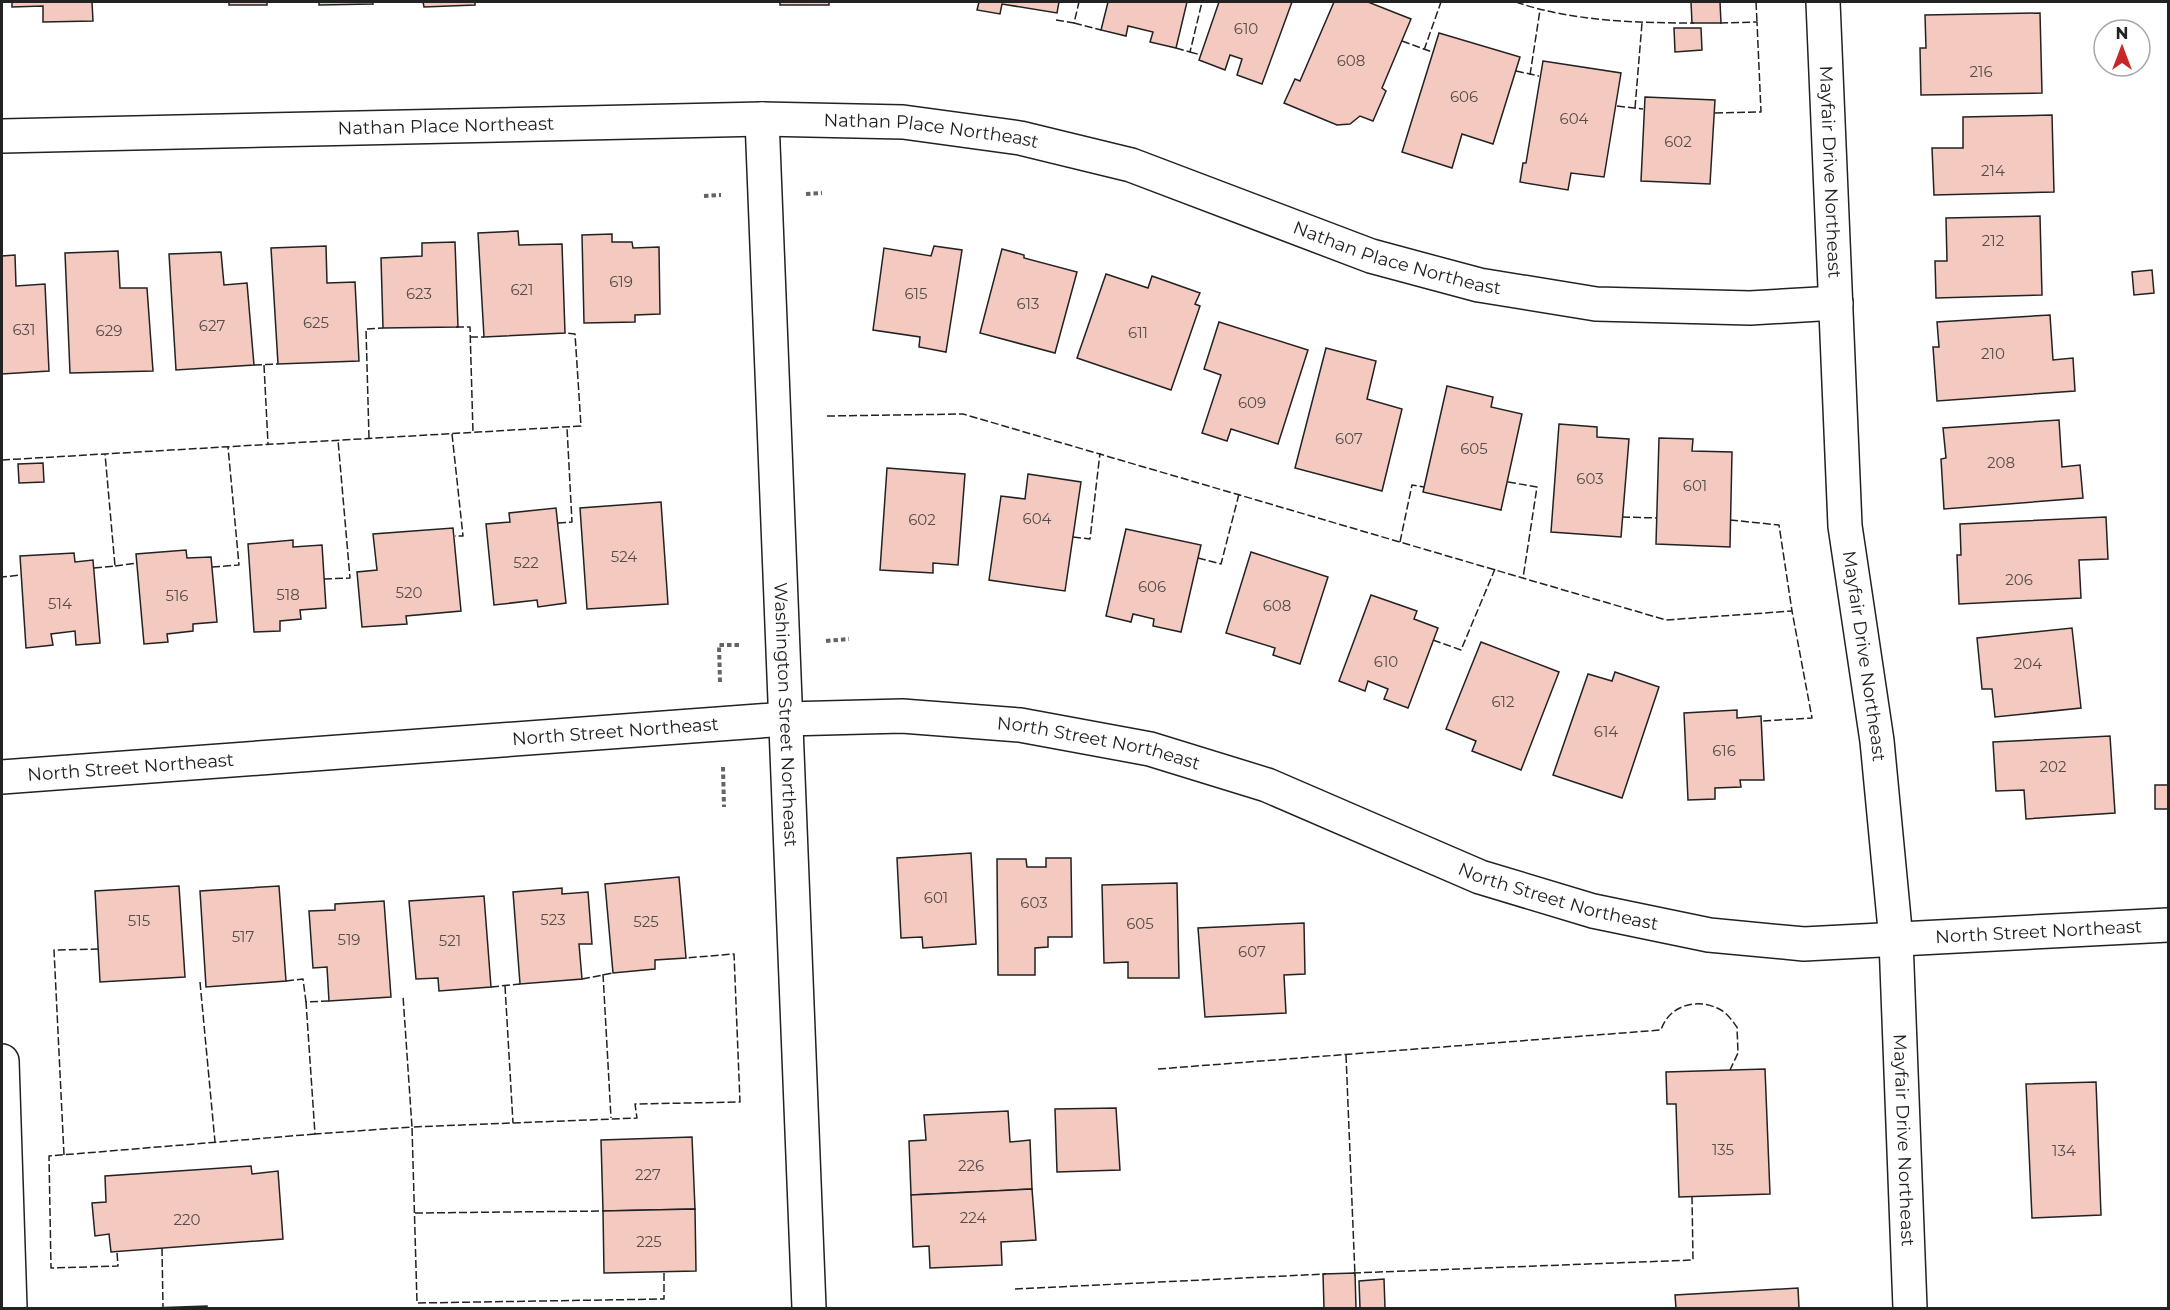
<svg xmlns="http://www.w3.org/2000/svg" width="2170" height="1310" viewBox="0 0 2170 1310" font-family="Montserrat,sans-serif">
  <rect width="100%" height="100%" fill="#fff"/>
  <g fill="#f3c9c0" stroke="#222" stroke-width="1.5">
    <polygon points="12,2 92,2 93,21 43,22 43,6 12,7"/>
    <rect x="229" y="2" width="38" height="3"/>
    <polygon points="319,2 372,2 373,4 319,5"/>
    <polygon points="423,2 475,2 475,5 424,7"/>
    <rect x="780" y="2" width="49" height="3"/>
    <polygon points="979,2 1059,2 1057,13 1002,4 1000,14 977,10"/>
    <polygon points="1108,2 1187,2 1176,48 1150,42 1153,32 1128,26 1126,36 1101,30"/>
    <polygon points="1219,2 1292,2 1262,84 1237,75 1242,59 1230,55 1225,70 1199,60"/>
    <polygon points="1334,2 1368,2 1411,19 1382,88 1386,91 1373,121 1360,116 1350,124 1337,125 1284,103 1295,79 1300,81"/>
    <polygon points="1691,2 1720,2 1721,23 1692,23"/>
    <polygon points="2040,13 2042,93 1921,95 1920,48 1926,48 1925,15"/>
    <polygon points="1674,28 1701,28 1702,50 1675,52"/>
    <polygon points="1439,33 1520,57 1493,144 1462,134 1452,168 1402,152"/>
    <polygon points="1543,61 1621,73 1604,177 1571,173 1568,190 1520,182 1523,163 1526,163"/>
    <polygon points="1645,97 1715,100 1710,184 1641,181"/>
    <polygon points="2052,115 2054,192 1934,195 1932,148 1963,148 1963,117"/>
    <polygon points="2040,216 2042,295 1936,298 1935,261 1947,261 1946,218"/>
    <polygon points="518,231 519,245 562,244 565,333 484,337 478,233"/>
    <polygon points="612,234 612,242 632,242 633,248 659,247 660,314 635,315 635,322 584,323 582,235"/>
    <polygon points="455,242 458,327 383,328 381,258 422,256 422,243"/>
    <polygon points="326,246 327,283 355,282 359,361 278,364 271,248"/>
    <polygon points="934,246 962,250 946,352 919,347 920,337 873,330 884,248 931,256"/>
    <polygon points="1002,249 1024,255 1024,258 1077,272 1055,353 980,333"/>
    <polygon points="118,251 120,288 147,288 153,371 70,373 65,253"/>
    <polygon points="221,252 224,285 247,283 254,365 176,370 169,254"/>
    <polygon points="15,255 16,286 45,284 49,371 2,374 2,256"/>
    <polygon points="2152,270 2154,293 2134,295 2132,272"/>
    <polygon points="1106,274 1148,288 1152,276 1200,293 1195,304 1200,306 1171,390 1077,358"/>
    <polygon points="2050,315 2053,360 2073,358 2075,391 1937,401 1933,347 1939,347 1937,322"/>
    <polygon points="1219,322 1308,350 1278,444 1231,429 1227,441 1202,433 1221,375 1204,369"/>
    <polygon points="1326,348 1376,361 1367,399 1402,409 1382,491 1295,468"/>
    <polygon points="1447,386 1493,397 1491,407 1522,414 1501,510 1423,492"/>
    <polygon points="2059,420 2062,467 2080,465 2083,498 1944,509 1941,459 1946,458 1943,428"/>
    <polygon points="1559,424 1597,427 1597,437 1629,439 1621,537 1551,532"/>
    <polygon points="1659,438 1693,439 1692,451 1732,452 1730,547 1656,544"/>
    <polygon points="43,463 44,482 19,483 18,464"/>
    <polygon points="887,468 965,474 958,565 933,563 933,573 880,570"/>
    <polygon points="1028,474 1081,482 1065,591 989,580 1001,496 1025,499"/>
    <polygon points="661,502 668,604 587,609 580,508"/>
    <polygon points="556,508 566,603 538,607 537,600 494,605 486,524 510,522 509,513"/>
    <polygon points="2106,517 2108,559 2079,560 2081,598 1959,604 1957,555 1961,555 1960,524"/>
    <polygon points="453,528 461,611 406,616 407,624 362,627 357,572 377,570 373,534"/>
    <polygon points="1126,529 1201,545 1181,632 1153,626 1154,619 1133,614 1131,622 1106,616"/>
    <polygon points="293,540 293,547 322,545 326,608 300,610 301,619 280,621 280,631 254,632 248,544"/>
    <polygon points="186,550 187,558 211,557 217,622 193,624 193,631 167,634 168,642 144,644 136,554"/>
    <polygon points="1251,552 1328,577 1300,664 1273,655 1275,648 1226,633"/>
    <polygon points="74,553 75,562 93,560 100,643 76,645 75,631 51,634 53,645 26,648 20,556"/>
    <polygon points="1371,595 1417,611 1414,619 1438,628 1408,708 1384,699 1388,689 1368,681 1365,691 1339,681"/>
    <polygon points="2072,628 2081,708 1995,717 1992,689 1982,689 1977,638"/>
    <polygon points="1481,642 1559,672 1521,770 1472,751 1476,741 1446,729"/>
    <polygon points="1615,672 1659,687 1622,798 1553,775 1588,674 1612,681"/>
    <polygon points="1737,710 1737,718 1761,716 1764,780 1740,780 1741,787 1715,788 1715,799 1688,800 1684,713"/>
    <polygon points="2110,736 2115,813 2026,819 2024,790 1996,791 1993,742"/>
    <rect x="2155" y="785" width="13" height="24"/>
    <polygon points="971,853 976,944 923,948 922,937 901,938 897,858"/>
    <polygon points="1046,858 1071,858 1072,937 1048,937 1048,947 1035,948 1035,975 998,975 997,859 1026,859 1027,867 1046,867"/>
    <polygon points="679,877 686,958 655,960 655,969 613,973 605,884"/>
    <polygon points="1177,883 1179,978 1128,978 1128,962 1104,963 1102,885"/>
    <polygon points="179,886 185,977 100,982 95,891"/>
    <polygon points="279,886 286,981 206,987 200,891"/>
    <polygon points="562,888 562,894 588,892 592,944 579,944 582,979 520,984 513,892"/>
    <polygon points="484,896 491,987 439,991 438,978 416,979 409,901"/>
    <polygon points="384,901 391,997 329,1001 327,967 313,968 309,911 335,910 335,904"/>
    <polygon points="1304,923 1305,974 1284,975 1286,1013 1205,1017 1198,928"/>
    <polygon points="1765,1069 1770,1194 1679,1197 1676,1104 1667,1104 1666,1072"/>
    <polygon points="2096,1082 2101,1215 2032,1218 2026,1084"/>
    <polygon points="1116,1108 1120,1170 1057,1172 1055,1109"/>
    <polygon points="1008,1111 1010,1142 1030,1140 1032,1189 911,1195 909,1141 926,1140 924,1115"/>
    <polygon points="692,1137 695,1209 603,1211 601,1140"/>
    <polygon points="251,1166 252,1174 278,1171 283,1239 111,1252 109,1234 95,1236 92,1203 106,1202 105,1176"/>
    <polygon points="1032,1189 1036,1240 1001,1242 1002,1265 930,1268 929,1246 913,1247 911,1195"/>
    <polygon points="695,1209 696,1271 604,1273 603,1211"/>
    <polygon points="1355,1273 1356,1308 1324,1308 1323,1274"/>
    <polygon points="1384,1279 1385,1308 1360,1308 1359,1281"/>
    <polygon points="1798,1288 1799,1308 1676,1308 1675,1295"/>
    <polygon points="207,1306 207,1308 151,1308"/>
  </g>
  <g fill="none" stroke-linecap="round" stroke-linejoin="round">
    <g stroke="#222" stroke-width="36">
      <g id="street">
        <path id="s1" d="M1823,2L1845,526L1877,741L1896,940L1910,1308"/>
        <path id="s2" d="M762,119L809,1308"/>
        <path id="s3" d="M2,136L762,119L903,122L1020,138L1131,165L1371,256L1479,285L1596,304L1750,308L1836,303"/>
        <path id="s4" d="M2,777L786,719L902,716L1020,725L1150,749L1267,785L1480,877L1593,911L1709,935L1804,944L2168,925"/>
        <polyline points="2,1061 10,1308"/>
      </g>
    </g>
    <g stroke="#646464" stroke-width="4" stroke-dasharray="4.5 3" stroke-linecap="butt">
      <polyline points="806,194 822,193"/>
      <polyline points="704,196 721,195"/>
      <polyline points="826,641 849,639"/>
      <polyline points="720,682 719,645 740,645"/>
      <polyline points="723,767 724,807"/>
    </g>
    <use href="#street" stroke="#fff" stroke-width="33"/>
    <g stroke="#222" stroke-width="1.5" stroke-dasharray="8 3" stroke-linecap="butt">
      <polyline points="1318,2 1321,2"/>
      <path d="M1516,2C1570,21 1637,23 1694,23"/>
      <polyline points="1756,2 1757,22"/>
      <polyline points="1056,20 1074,23 1079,2"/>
      <polyline points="1074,23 1101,30"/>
      <polyline points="1402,41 1432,52"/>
      <polyline points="1176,48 1190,52 1202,2"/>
      <polyline points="1424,50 1441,2"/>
      <polyline points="1190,52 1201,55"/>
      <polyline points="1516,71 1539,76"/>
      <polyline points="1530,75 1540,10"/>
      <polyline points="1617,106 1643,109"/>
      <polyline points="1635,108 1642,23"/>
      <polyline points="1715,113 1761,112 1757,22 1718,23"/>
      <polyline points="456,327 470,327 473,433"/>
      <polyline points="470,337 484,337"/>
      <polyline points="254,365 278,364"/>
      <polyline points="264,365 268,444"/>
      <polyline points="827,416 963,414 1666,620 1792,611"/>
      <polyline points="452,434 463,536 455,536"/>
      <polyline points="369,438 366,329 383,328"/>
      <polyline points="2,460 581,426 575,334 565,333"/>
      <polyline points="1508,482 1537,487 1523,578"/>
      <polyline points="1622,517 1657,518"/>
      <polyline points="1730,520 1779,525 1792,611 1812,718 1762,721"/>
      <polyline points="558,523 572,522 567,428"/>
      <polyline points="1073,537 1090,539 1100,453"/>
      <polyline points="1400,542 1412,485 1424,487"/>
      <polyline points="1198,558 1221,564 1239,494"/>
      <polyline points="115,566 137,563"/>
      <polyline points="212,567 239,565 228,447"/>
      <polyline points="94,568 115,566 105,454"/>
      <polyline points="2,574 2,577 21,575"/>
      <polyline points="324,579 350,578 338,440"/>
      <polyline points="1433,640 1461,650 1495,569"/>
      <polyline points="603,974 611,1118"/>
      <polyline points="582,979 613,973"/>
      <polyline points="286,981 303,979 306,1002"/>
      <polyline points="200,982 215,1142"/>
      <polyline points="505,986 513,1123"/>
      <polyline points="491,987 520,984"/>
      <polyline points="329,1001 306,1002 315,1134 412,1127 403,996"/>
      <polyline points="1346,1055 1355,1276"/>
      <path d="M1158,1069L1661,1030C1669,1005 1698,997 1721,1010C1727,1013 1733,1022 1737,1027L1738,1053L1730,1070"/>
      <polyline points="64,1155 54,950 98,949"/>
      <polyline points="415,1213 603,1211"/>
      <polyline points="162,1248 163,1307"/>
      <polyline points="117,1253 118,1266 51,1268 49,1156 315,1134"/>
      <polyline points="664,1273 664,1299 417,1303 412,1127 637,1118 635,1104 740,1102 734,954 686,958"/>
      <polyline points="1353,1273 1693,1260 1692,1196"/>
      <polyline points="1015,1289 1326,1274"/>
    </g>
  </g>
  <g text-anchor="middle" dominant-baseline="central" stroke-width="4.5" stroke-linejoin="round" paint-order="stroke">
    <g font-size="15" fill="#564c4a">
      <text x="1246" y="28">610</text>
      <text x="1351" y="60">608</text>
      <text x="1981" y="71">216</text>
      <text x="1464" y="96">606</text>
      <text x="1574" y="118">604</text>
      <text x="1678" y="141">602</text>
      <text x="1993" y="170">214</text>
      <text x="1993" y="240">212</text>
      <text x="621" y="281">619</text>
      <text x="522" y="289">621</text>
      <text x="419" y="293">623</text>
      <text x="916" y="293">615</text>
      <text x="1028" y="303">613</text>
      <text x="316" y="322">625</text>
      <text x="212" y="325">627</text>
      <text x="24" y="329">631</text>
      <text x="109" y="330">629</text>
      <text x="1138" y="332">611</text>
      <text x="1993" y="353">210</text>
      <text x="1252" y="402">609</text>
      <text x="1349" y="438">607</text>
      <text x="1474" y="448">605</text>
      <text x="2001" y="462">208</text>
      <text x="1590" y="478">603</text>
      <text x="1695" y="485">601</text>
      <text x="1037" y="518">604</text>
      <text x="922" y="519">602</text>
      <text x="624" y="556">524</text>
      <text x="526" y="562">522</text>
      <text x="2019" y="579">206</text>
      <text x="1152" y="586">606</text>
      <text x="409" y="592">520</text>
      <text x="288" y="594">518</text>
      <text x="177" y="595">516</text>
      <text x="60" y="603">514</text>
      <text x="1277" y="605">608</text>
      <text x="1386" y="661">610</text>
      <text x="2028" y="663">204</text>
      <text x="1503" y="701">612</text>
      <text x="1606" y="731">614</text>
      <text x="1724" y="750">616</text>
      <text x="2053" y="766">202</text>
      <text x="936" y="897">601</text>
      <text x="1034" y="902">603</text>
      <text x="553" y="919">523</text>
      <text x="139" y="920">515</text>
      <text x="646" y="921">525</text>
      <text x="1140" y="923">605</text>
      <text x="243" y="936">517</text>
      <text x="349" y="939">519</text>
      <text x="450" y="940">521</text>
      <text x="1252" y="951">607</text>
      <text x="1723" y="1149">135</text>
      <text x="2064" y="1150">134</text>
      <text x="971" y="1165">226</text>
      <text x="648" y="1174">227</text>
      <text x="973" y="1217">224</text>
      <text x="187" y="1219">220</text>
      <text x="649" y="1241">225</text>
    </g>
    <g font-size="18" fill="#222" stroke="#fff">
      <text stroke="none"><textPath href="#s3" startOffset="444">Nathan Place Northeast</textPath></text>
      <text stroke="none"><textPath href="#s3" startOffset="930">Nathan Place Northeast</textPath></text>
      <text stroke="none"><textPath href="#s1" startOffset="170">Mayfair Drive Northeast</textPath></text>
      <text stroke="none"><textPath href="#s3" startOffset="1416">Nathan Place Northeast</textPath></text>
      <text stroke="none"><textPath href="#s1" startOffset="656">Mayfair Drive Northeast</textPath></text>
      <text stroke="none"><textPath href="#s2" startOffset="596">Washington Street Northeast</textPath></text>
      <text stroke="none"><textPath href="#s4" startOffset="615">North Street Northeast</textPath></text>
      <text stroke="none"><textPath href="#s4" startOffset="1101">North Street Northeast</textPath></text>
      <text stroke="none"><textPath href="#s4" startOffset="129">North Street Northeast</textPath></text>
      <text stroke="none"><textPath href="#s4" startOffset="1588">North Street Northeast</textPath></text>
      <text stroke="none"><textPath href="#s4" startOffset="2074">North Street Northeast</textPath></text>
      <text stroke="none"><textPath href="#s1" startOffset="1142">Mayfair Drive Northeast</textPath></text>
    </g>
  </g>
  <rect width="2170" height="1310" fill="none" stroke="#222222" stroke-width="6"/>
  <g transform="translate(2122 48)"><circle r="28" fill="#ffffff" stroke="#a7a7a7" stroke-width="1.5"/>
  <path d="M0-4.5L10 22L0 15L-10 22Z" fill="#c62828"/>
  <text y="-9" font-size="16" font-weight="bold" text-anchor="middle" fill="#222222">N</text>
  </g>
</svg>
